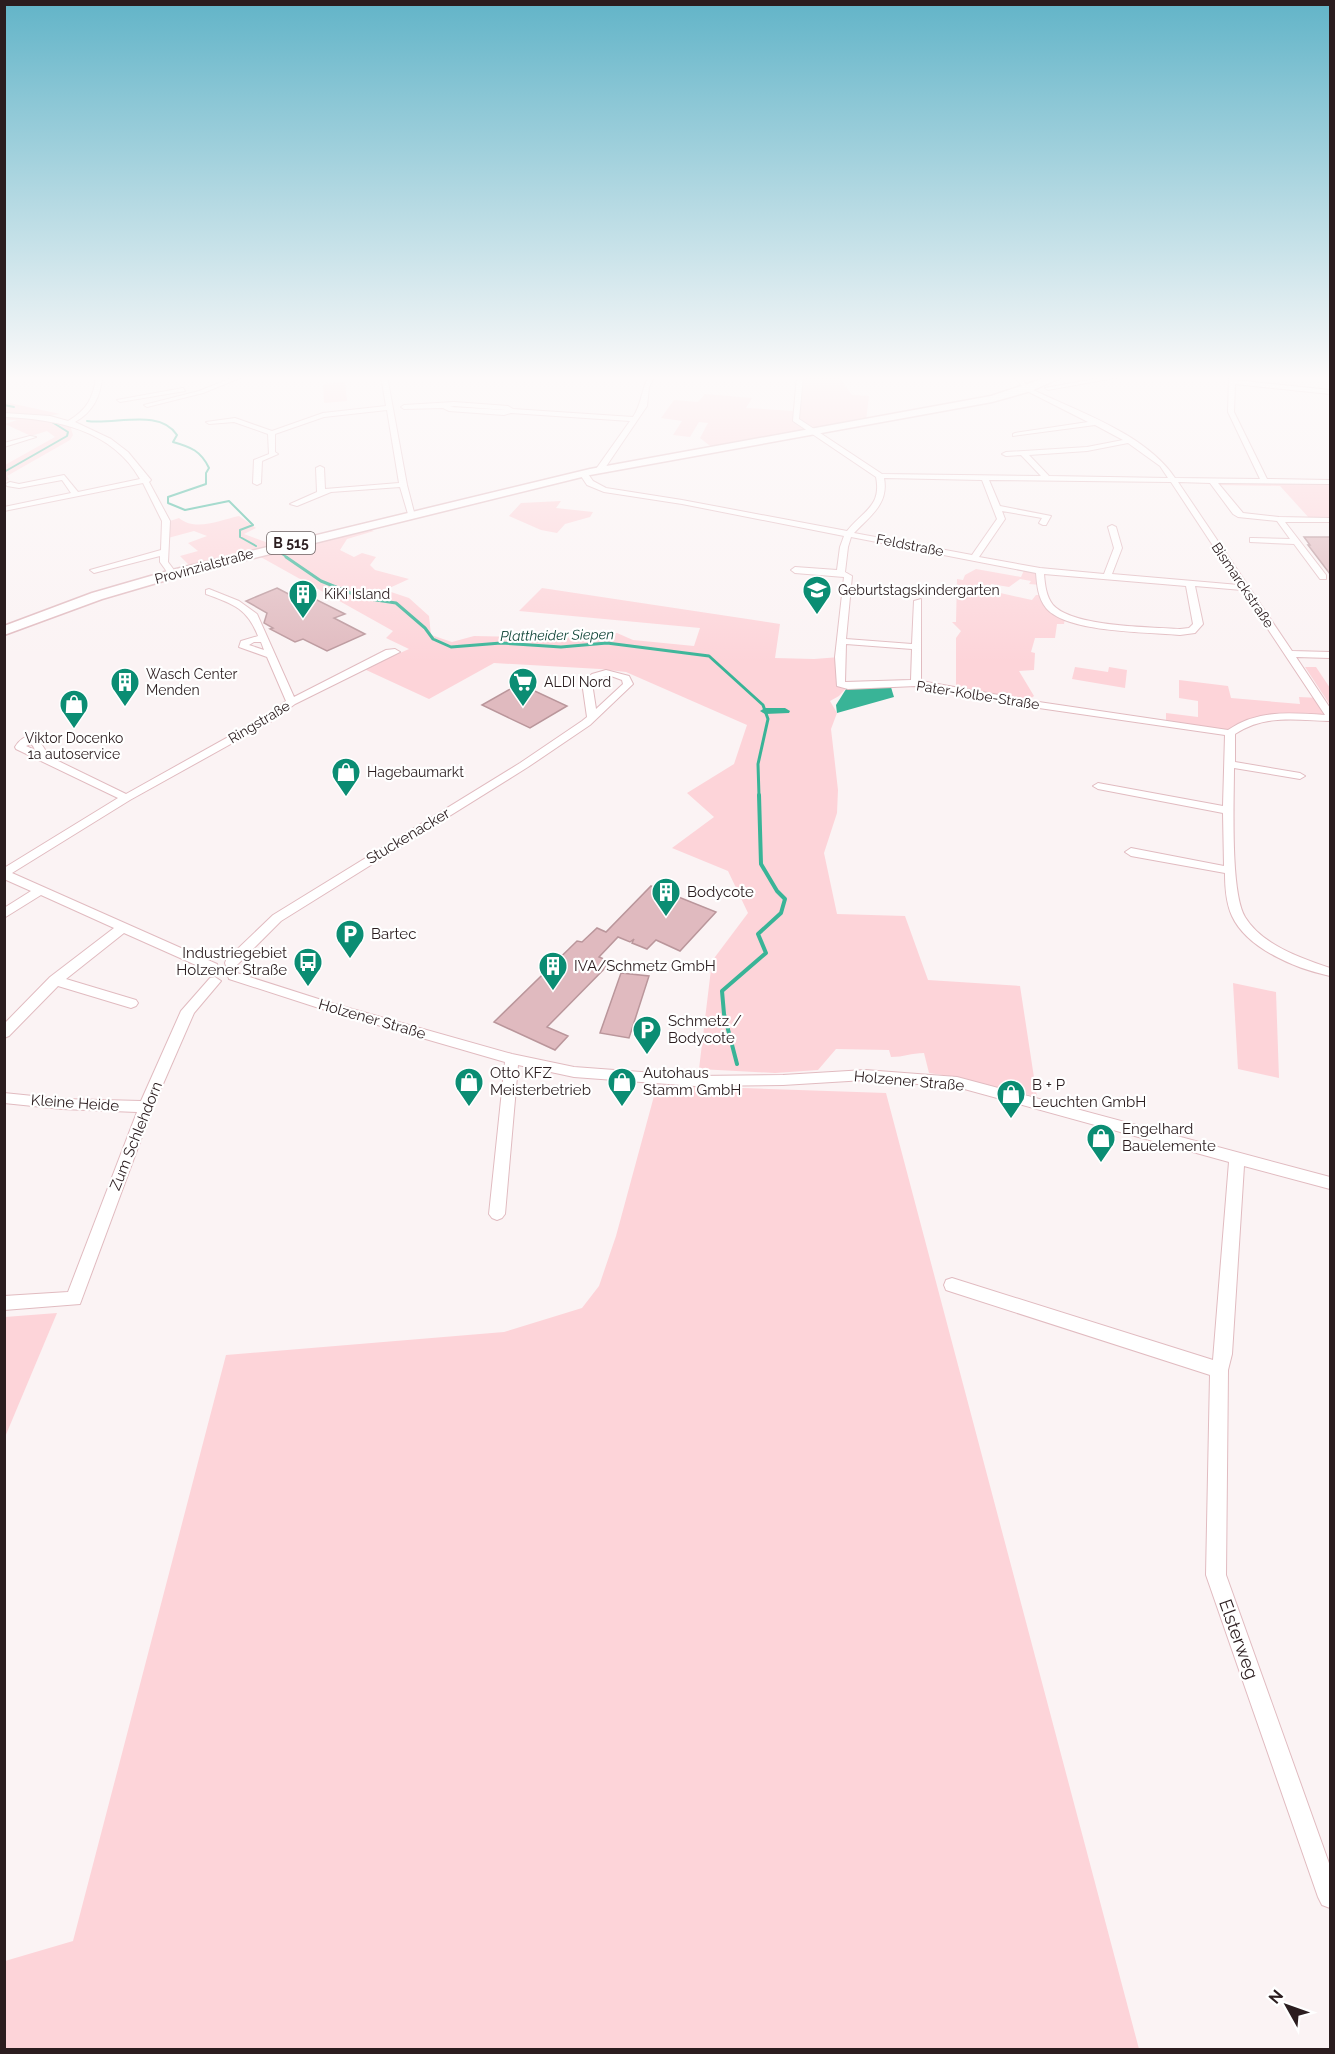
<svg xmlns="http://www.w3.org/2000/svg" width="1335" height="2054" viewBox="0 0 1335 2054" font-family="Raleway,sans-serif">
  <rect width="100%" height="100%" fill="#fbf3f4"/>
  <g fill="#fdd4d9">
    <polygon points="800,376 838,376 852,395 869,396 866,421 714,449 700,438 708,423 699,422 690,437 673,435 682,421 661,418 674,400 698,402 705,394 752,398 746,408 795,411"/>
    <polygon points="345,382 347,401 324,403 323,384"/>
    <polygon points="5,402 60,414 39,417 70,425 73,435 70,440 7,476 9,479 5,482 5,465 55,437 47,431 31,436 5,424 17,420 5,420"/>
    <polygon points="1214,483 1330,485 1330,520 1310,519 1280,486 1216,485"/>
    <polygon points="561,501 556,508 593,512 590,517 565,524 557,533 541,530 509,516 521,503"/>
    <path d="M239,516L256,528L244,534L282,548L366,528L374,531L347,539L340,550L354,557L362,553L376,557L370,565L375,570L409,579L385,590L409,598L429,616L431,635L452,642L474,636L586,638L617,633L633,640L694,646L700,628L519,611L542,588L780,624L775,658L814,659L840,657V684L848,686L839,696L830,701L837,713L831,729L838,790L837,813L824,853L837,914L905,916L928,980L1020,986L1037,1097L956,1077L929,1073L924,1053C911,1053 904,1057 891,1057L889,1050L836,1049L818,1070L775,1073L699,1069L712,961L748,913L728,871L672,848L714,817L687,793L734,764L747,725L626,672L600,669L494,663L429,699L364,669L409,649L386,638L393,631L250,551L189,565L180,556L198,551L188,543L207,536L194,531L168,538L167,522L179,518C196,532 220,520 239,516Z"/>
    <polygon points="1025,568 1040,571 1041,585 1029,584 1031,581 1020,579 1009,587 991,584 987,590 1032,600 1036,595 1043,595 1065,618 1064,624 1057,624 1055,638 1035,638 1031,652 1035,653 1034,670 1019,671 1034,696 1026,702 956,688 956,638 961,631 952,622 956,622 957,579 963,580 965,575 976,569 1021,577"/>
    <polygon points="1075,667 1108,672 1109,667 1127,670 1125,688 1072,679"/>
    <polygon points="1305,667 1316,667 1330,688 1330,705"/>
    <polygon points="1179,680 1228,686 1231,698 1300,704 1299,697 1320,698 1330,718 1261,717 1230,733 1166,723 1166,713 1198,717 1198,701 1179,698"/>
    <polygon points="1233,983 1276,992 1279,1078 1238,1069"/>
    <polygon points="657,1085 886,1093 1139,2049 5,2049 5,1961 73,1941 226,1355 504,1332 582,1308 599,1286 616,1236"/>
    <polygon points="57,1313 5,1437 5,1317"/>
  </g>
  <polygon fill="#39b497" points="890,684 894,697 837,713 836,705 848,686"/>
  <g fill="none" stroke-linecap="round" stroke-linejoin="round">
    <g stroke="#39b497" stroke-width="2">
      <polyline points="4,405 14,407"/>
      <path d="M87,421C115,425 160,408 177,435L173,442C191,447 201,451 209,468L206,473V484L168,497V503L185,510L229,501L253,525L240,530V537L256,546"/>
      <polyline points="4,472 67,436 68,432 52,422"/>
      <polyline points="282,554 288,558"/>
    </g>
    <polyline stroke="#39b497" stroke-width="3" points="286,557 321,581 363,598 396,603 425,628 433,639 451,647 501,643 561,647 607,643 709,656 763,705 768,719 758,764 759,796"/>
    <polyline stroke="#39b497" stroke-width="4" points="737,1064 724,1014 722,991 766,953 758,934 781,913 785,899 777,891 761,864 759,795"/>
    <polygon fill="#39b497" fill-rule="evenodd" points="785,708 790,711 789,713 765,714 760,711 765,708"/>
  </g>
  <g fill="#e0babf" stroke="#ba969b" stroke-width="1.5">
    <polygon points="1304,537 1330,537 1330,574 1308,545 1310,545"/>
    <polygon points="277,588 298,599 311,597 345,614 334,618 365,634 327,651 303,639 295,642 270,629 273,628 264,623 267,613 246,601"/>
    <polygon points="519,684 524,686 567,706 530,728 482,705"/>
    <polygon points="651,886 716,912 680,951 656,940 647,949 632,943 634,939 630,942 618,937 599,957 611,962 547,1027 568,1036 555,1050 494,1022 577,941 582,942 597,928 606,932"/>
    <polygon points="621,973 649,976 629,1038 600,1033"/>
  </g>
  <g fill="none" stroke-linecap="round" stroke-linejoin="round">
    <g stroke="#e1bbc0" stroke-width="2">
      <g id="minor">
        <path d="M96,376H102C101,396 93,412 75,422L111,439L128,452L151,480L149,482L170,521L168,562L177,574L176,576H170L160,562V556L94,573L90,570L161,550L162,521L143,483L4,511V507L71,493L62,480L19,488L7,486L6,484L10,482L19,484L64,475L78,492L140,479C112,430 57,419 4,417V413L50,416L68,421C87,410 94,397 96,376Z"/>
        <polygon points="237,376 245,376 203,393 147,407 144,405 199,391"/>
        <polygon points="381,376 387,376 407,485 415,516 408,514 400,487 331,492 297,506 290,504 317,492 316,468 320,466 324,468 325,489 399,483 387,410 324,417 275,434 275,452 278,454 262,461 261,483 257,485 253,483 254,460 269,454 268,434 234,422 209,424 206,422 235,418 272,431 323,413 386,406"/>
        <path d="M649,376H655L649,387L647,406L603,471H600L596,469L630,421L511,413L504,415L449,411L443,408L404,409L401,407L404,405L454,402L508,406L513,409L633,417C642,404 641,390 649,376ZM454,406L506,410L450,407Z"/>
        <path d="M797,376H803L799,419L882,474L1041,476L1021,455L1006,456L1002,454L1006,452L1087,447L1123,440L1095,425L1013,436V434L1015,433L1088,422L1025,390L1014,376H1020L1029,388C1076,411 1145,433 1175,478L1260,479L1228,412L1229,376H1235V380L1330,390V394L1235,384L1234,412L1267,479L1330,480V484L1218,483L1243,513L1279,517L1330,518V522H1285L1326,575V579H1320L1294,544L1250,542V538H1253L1290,539L1277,521L1238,517L1233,514L1210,483L1178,482L1292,651L1330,652V658L1296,657L1330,708V721C1297,720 1265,714 1235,734V762L1300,773L1305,776L1300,779L1234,768C1234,800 1230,892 1245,917C1262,945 1301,958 1330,968V976C1297,969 1247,949 1232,916C1226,903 1225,887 1225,873L1131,856L1125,852L1131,848L1224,866L1223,813L1098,789L1093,786L1098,783L1223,806L1225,735L1032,707L916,686L848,689L837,686L835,657L844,577L795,573L791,570L795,567L837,570L840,547L844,536L682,504L604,492L587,485L579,473L586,471L593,481L606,488L682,500L847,531C863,511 882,506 876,477L793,421ZM1128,443L1160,466L1168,478L1049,476L1029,455L1087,451ZM884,478L982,480L997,519L972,555L854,533C870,516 889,504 884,478ZM989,480L1171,482L1239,585L1112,574L1122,548L1116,527L1112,525L1108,527L1114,548L1104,574L1040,568L979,557L1005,519L1002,511L1042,518L1039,523L1043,525H1046L1051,516L1000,506ZM851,537L1036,573C1037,585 1038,598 1046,608C1067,633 1148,632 1180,635L1195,633L1203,624L1195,586L1242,590L1325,715C1291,713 1258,709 1228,730L1032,701L921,681V599L914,601L912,644L846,639L852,576L845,572L848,547ZM1044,574L1186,586L1193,624L1189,628L1180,629C1150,627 1073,627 1053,605C1046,596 1045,585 1044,574ZM846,644L912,649L911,680L845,682Z"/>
        <polygon points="1111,376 1125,376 1048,390 1045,388"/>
        <polygon points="183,388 185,391 120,402 117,400"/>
        <polygon points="30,436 36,437 4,447 4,443"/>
        <path d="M209,589L239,601L257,614L294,697L386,650L395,649L400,652L295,704L272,721L130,800L12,873L217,964L218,967L217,970H207L124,933L66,979L136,1000L138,1003L136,1006L131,1008L58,986L9,1036L4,1038V1024L50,977L114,928L41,895L4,918V908L31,891L4,879V868L118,798L16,749L15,747C28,727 41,739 48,756L126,794L264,717L286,701L267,657L239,647L241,641L258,636C247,608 233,604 206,594V590ZM254,642H261L264,650L249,645ZM31,744L33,746L35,750L26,746Z"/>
        <path d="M606,670L629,676L633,684L590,725L528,767L281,921L236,966H226L225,963L226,960L273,915L520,763L582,721L587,717L582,682L592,674ZM611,676L622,680L623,684L596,709L592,683L603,677Z"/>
        <polygon points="234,972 331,1003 512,1054 574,1067 695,1076 783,1075 865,1070 957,1077 1330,1177 1330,1189 1244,1166 1232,1354 1228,1370 1226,1575 1330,1866 1330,1908 1322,1905 1318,1897 1206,1575 1210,1375 952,1292 946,1290 944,1285 946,1280 952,1278 1213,1360 1229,1162 957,1087 865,1080 783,1085 695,1086 574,1077 518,1065 505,1214 502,1218 497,1220 492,1218 489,1214 505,1062 322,1009 229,979 228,976"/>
        <polygon points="215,977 221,981 194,1013 153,1107 80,1304 4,1310 4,1296 68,1292 137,1112 62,1109 4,1103 4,1093 62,1099 141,1101 181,1011 210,978"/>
      </g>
    </g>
    <g stroke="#e1bbc0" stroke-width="3">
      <polygon id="primary" points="1051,376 1065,376 1031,391 992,402 590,475 177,577 102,599 4,635 4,626 92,593 168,571 590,469 991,396"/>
    </g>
    <use href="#minor" fill="#fff" fill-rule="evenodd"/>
    <use href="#primary" fill="#fff" fill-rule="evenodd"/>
  </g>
  <linearGradient id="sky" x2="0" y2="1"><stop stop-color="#62b4c8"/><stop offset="0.57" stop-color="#fdfafa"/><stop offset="1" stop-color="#fdfafa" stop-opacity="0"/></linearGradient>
  <rect width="1335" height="663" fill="url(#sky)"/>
  <defs>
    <g id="school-pin" transform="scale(1.5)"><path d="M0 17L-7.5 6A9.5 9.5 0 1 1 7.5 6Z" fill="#0b8d73" stroke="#fff"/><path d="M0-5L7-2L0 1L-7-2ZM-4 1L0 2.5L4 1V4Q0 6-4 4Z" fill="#fff"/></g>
    <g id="building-pin" transform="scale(1.5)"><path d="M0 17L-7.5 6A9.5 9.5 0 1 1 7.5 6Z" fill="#0b8d73" stroke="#fff"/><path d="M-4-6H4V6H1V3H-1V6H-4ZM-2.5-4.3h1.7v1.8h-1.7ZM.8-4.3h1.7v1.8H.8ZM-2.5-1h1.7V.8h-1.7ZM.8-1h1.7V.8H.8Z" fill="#fff"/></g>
    <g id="supermarket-pin" transform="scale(1.5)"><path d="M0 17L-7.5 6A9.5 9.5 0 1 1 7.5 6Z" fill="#0b8d73" stroke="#fff"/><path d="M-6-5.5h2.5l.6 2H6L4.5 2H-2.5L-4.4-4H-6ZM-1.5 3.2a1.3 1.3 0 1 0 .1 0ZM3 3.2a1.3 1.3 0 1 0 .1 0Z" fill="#fff"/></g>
    <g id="shop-pin" transform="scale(1.5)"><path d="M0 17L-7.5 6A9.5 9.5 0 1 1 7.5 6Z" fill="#0b8d73" stroke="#fff"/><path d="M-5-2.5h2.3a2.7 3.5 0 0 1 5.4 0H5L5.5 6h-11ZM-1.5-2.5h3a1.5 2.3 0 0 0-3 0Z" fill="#fff"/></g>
    <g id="parking-pin" transform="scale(1.5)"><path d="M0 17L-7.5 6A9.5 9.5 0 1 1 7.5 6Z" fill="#0b8d73" stroke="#fff"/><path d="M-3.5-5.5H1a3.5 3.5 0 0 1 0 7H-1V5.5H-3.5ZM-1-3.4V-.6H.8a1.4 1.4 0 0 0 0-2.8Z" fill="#fff"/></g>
    <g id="bus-pin" transform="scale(1.5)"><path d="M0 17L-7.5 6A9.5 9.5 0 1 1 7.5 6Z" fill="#0b8d73" stroke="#fff"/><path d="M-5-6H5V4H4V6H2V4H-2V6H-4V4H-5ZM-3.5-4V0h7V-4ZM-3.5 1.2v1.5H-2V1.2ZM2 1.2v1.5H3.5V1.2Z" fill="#fff"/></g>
  </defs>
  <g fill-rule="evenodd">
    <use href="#school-pin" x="817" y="590"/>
    <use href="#building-pin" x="303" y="594"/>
    <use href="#building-pin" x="125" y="682"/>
    <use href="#supermarket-pin" x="523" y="682"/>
    <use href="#shop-pin" x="74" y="704"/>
    <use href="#shop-pin" x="346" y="772"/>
    <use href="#building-pin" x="666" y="892"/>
    <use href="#parking-pin" x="350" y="934"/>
    <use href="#bus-pin" x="308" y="962"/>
    <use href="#building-pin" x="553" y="966"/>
    <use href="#parking-pin" x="647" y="1030"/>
    <use href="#shop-pin" x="469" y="1082"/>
    <use href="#shop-pin" x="622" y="1082"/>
    <use href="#shop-pin" x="1011" y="1094"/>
    <use href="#shop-pin" x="1101" y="1138"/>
  </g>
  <g text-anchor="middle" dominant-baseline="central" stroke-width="4.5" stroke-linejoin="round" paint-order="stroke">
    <rect fill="#fff" stroke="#6b6162" stroke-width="1.5" x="267" y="532" width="48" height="22" rx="4.5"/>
    <g font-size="14" font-weight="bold" fill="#2b1d1f">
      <text x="291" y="543">B 515</text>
    </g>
    <g font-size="14" fill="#2b1d1f" stroke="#fff">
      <text transform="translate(910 545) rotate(11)">Feldstraße</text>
      <text transform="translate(204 566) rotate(-15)">Provinzialstraße</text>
      <text transform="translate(1243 585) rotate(56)">Bismarckstraße</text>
      <text transform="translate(978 695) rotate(9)">Pater-Kolbe-Straße</text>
      <text transform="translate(259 722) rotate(-31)">Ringstraße</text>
    </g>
    <g font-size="14" fill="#2b1d1f" stroke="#fff" text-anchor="start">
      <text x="838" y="590">Geburtstagskindergarten</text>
      <text x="324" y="594">KiKi Island</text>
      <text x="146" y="674">Wasch Center<tspan x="146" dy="16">Menden</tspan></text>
      <text x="544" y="682">ALDI Nord</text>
      <text x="74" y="738" text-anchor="middle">Viktor Docenko<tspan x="74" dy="16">1a autoservice</tspan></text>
      <text x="367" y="772">Hagebaumarkt</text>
    </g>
    <g font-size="14" font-style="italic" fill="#124639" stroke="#fff">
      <text transform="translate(557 635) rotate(-1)">Plattheider Siepen</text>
    </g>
    <g font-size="15" fill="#2b1d1f" stroke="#fff">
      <text transform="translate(408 836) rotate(-31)">Stuckenacker</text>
      <text transform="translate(372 1019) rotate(16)">Holzener Straße</text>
      <text transform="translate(909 1081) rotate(5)">Holzener Straße</text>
      <text transform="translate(75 1103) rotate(4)">Kleine Heide</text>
      <text transform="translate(136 1136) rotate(-68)">Zum Schlehdorn</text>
    </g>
    <g font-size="15" fill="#2b1d1f" stroke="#fff" text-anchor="start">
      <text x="687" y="892">Bodycote</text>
      <text x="371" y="934">Bartec</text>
      <text x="287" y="953" text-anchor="end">Industriegebiet<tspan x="287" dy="17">Holzener Straße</tspan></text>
      <text x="574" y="966">IVA/Schmetz GmbH</text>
      <text x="668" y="1021">Schmetz /<tspan x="668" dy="17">Bodycote</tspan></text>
      <text x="490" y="1073">Otto KFZ<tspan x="490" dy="17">Meisterbetrieb</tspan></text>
      <text x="643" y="1073">Autohaus<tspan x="643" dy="17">Stamm GmbH</tspan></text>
      <text x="1032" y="1085">B + P<tspan x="1032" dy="17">Leuchten GmbH</tspan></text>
      <text x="1122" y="1129">Engelhard<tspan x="1122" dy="17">Bauelemente</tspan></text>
    </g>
    <g font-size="18" fill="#2b1d1f" stroke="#fff">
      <text transform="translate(1239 1639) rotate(70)">Elsterweg</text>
    </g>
  </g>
  <rect width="1335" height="2054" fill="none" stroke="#2b1d1f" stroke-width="12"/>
  <g transform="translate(1287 2006) rotate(310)" stroke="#ffffff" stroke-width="4.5" paint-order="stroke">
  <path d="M0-4.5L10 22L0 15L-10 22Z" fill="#2b1d1f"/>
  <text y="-9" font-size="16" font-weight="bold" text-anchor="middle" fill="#2b1d1f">N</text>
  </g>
</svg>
